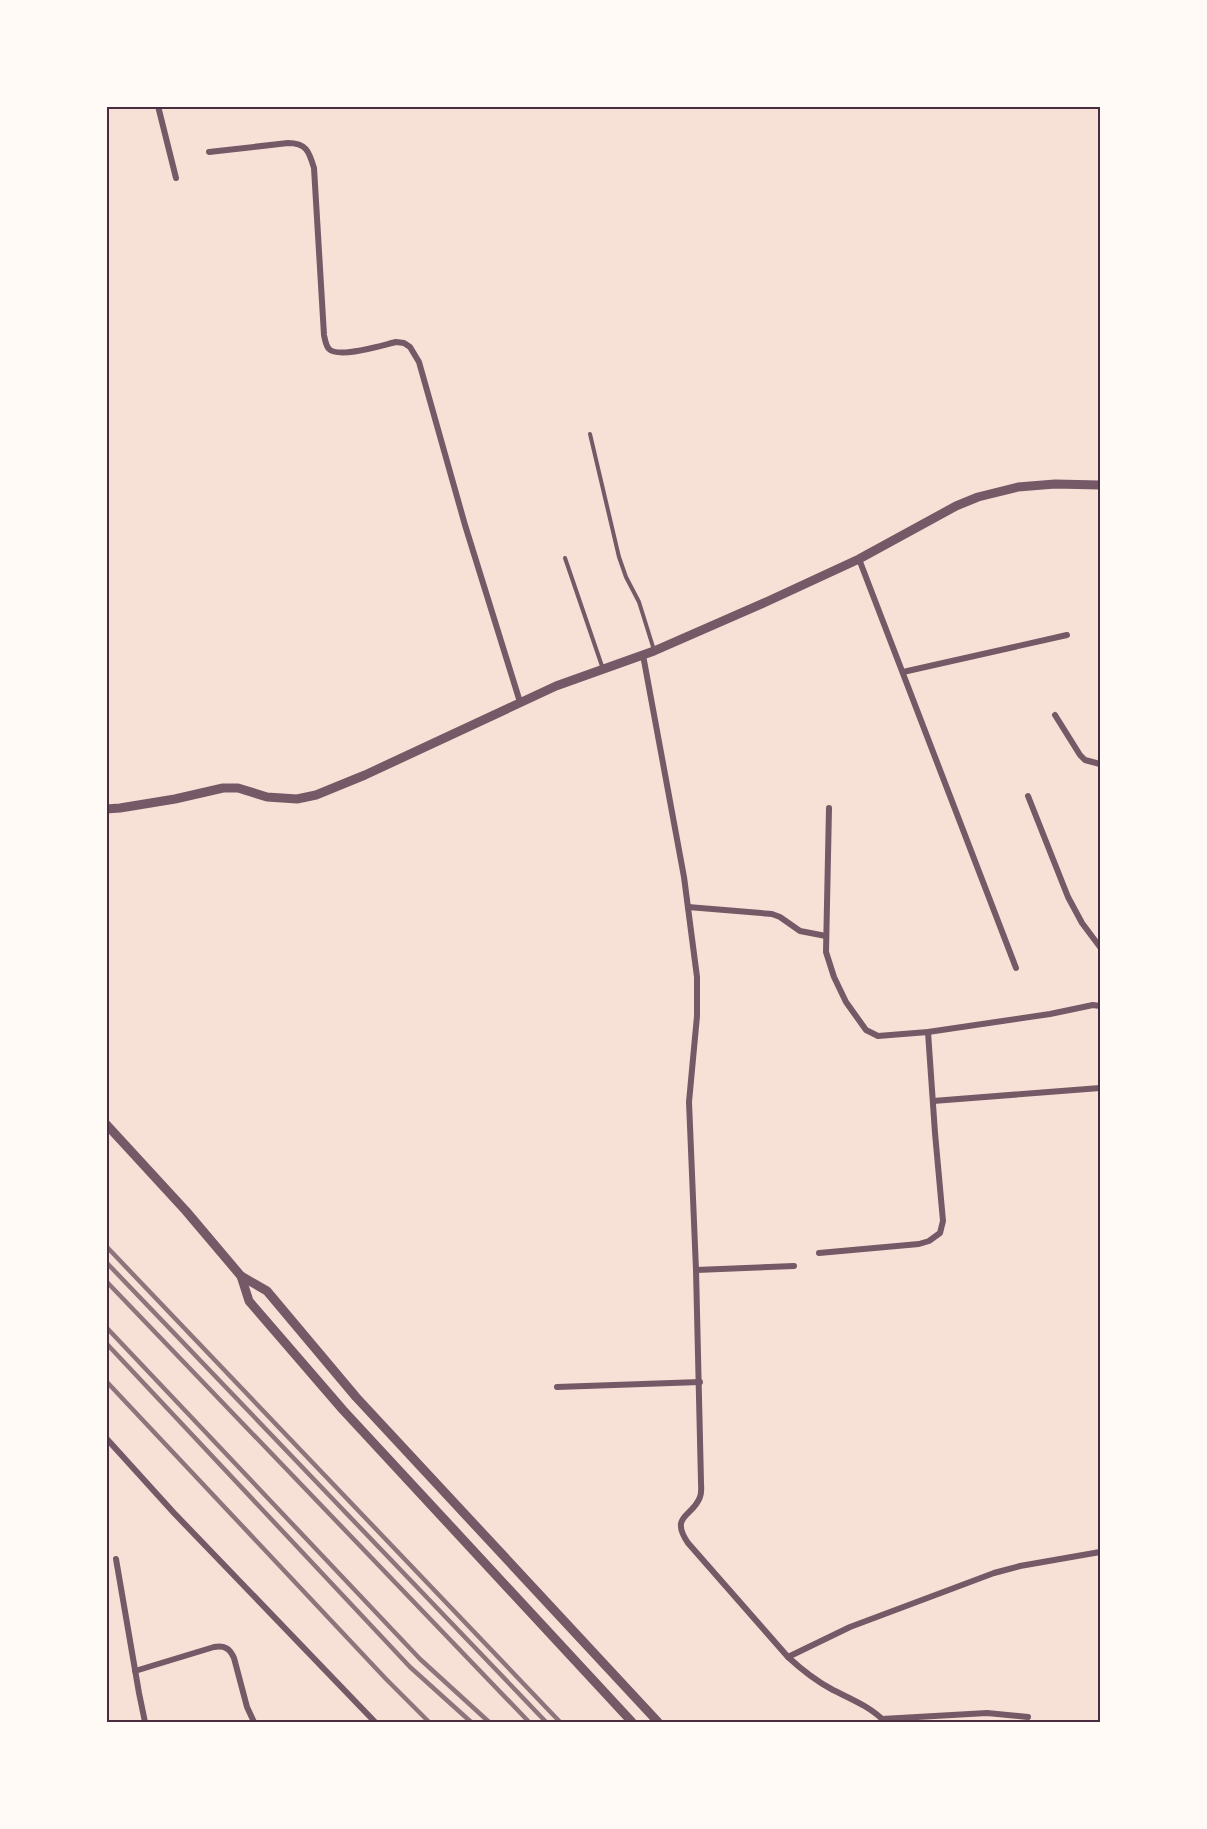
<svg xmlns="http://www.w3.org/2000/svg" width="1207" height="1829" viewBox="0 0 1207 1829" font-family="'Libre Baskerville',serif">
  <rect width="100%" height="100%" fill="#f7e1d7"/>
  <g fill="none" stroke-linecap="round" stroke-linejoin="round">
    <g stroke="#755966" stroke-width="4">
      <polyline points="590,434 619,557 626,577 639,602 654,650"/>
      <polyline points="565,558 603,669"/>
    </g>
    <g stroke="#755966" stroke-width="6">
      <polyline points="158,106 176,178"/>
      <path d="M209,152L288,143C306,143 309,151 314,168L324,335C325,340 326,346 329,349C339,359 383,345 396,342L404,343L410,347L419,362L465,525L520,702"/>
      <polyline points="859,559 1016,968"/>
      <path d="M643,655L684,877L697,977V1016L689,1102L696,1270L701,1482C701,1487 702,1492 700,1497C693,1517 669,1515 688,1543L788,1657C802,1670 816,1681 833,1690C851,1699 871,1707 885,1722"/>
      <polyline points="903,672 1067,635"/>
      <polyline points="1055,715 1080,755 1085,760 1100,764"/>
      <polyline points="1028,796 1068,897 1082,923 1100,947"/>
      <polyline points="829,808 826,952 834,977 846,1002 866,1030 878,1036 928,1032 1050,1014 1093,1005 1100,1006"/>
      <polyline points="688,907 772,914 780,917 800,931 826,936"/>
      <polyline points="933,1101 1100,1088"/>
      <polyline points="819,1253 919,1244 929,1241 940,1233 943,1221 935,1133 928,1032"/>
      <polyline points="696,1270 794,1266"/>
      <polyline points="557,1387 700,1382"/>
      <polyline points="106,1438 174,1513 375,1722"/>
      <polyline points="116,1559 139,1693 145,1722"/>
      <polyline points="788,1657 850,1627 994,1573 1020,1566 1100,1552"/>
      <path d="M135,1671L214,1647C225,1645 230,1649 234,1658L247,1707L254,1722"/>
      <polyline points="882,1719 987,1713 1028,1717"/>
    </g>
    <g stroke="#755966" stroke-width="9">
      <polyline points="106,809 120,808 175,799 223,788 238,788 267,797 297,799 316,795 365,775 556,686 654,651 766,602 859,559 956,506 978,497 1018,487 1055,484 1100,485"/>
      <polyline points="106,1124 186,1211 241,1276 267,1291 356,1397 658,1722"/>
      <polyline points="241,1276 249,1301 343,1410 632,1722"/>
    </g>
    <g stroke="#8f747c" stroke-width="4.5">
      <polyline points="106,1246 560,1722"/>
      <polyline points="106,1262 546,1722"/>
      <polyline points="106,1281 529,1722"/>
      <polyline points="106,1327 420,1659 489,1722"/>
      <polyline points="106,1343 410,1667 471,1722"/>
      <polyline points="106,1381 386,1679 429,1722"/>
    </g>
  </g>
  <rect width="1207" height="1829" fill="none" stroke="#fffaf5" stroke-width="216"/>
  <rect x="108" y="108" width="991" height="1613" fill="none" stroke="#4a2c40" stroke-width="2"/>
</svg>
